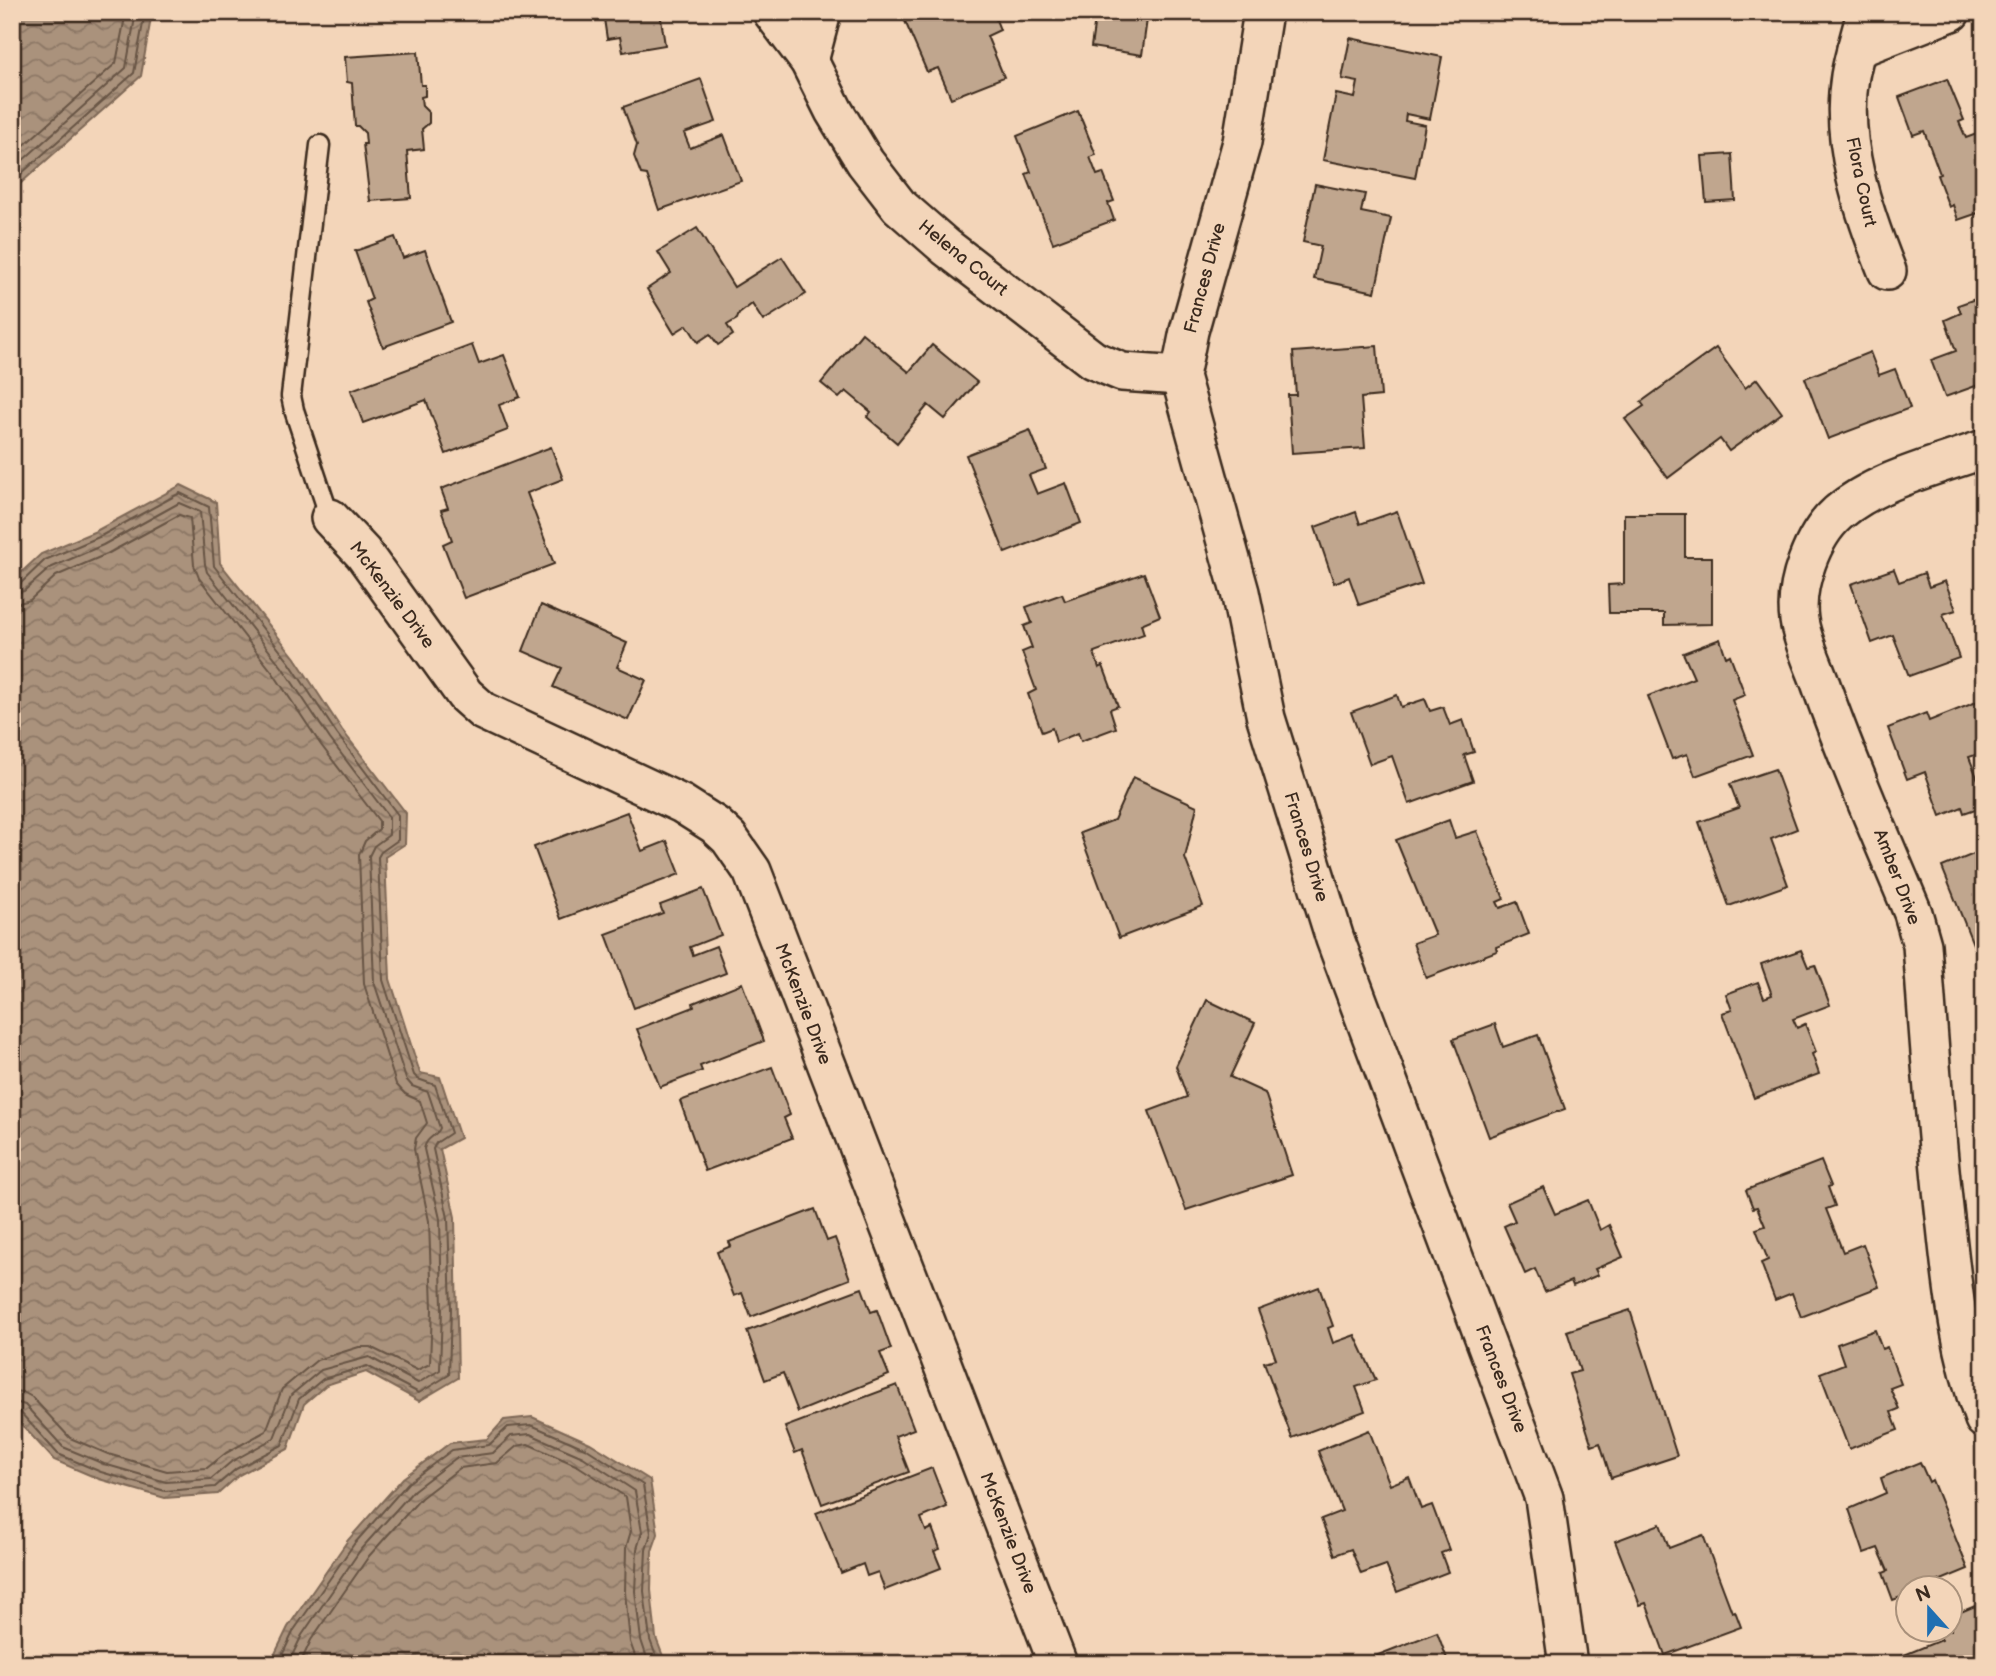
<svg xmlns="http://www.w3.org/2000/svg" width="1996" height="1676" viewBox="0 0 1996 1676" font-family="'Balsamiq Sans',sans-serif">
  <defs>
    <pattern id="water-waves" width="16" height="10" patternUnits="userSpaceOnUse" patternTransform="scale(1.75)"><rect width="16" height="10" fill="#aa927c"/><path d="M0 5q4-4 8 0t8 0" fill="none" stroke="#8c7765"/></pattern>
  </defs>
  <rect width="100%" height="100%" fill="#f3d5b9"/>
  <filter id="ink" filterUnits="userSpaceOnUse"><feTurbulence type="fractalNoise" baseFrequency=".0143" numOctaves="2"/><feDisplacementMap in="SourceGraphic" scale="14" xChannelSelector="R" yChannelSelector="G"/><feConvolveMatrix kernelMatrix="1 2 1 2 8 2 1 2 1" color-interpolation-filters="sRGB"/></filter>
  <g filter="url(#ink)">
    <g fill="url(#water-waves)" stroke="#7e6856" stroke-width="2">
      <polygon points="12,12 152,12 141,76 12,191"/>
      <polygon points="181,485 216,502 220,563 295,658 342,730 406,813 405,844 385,857 390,979 420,1073 440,1077 460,1138 440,1149 455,1217 458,1378 419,1401 366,1372 326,1385 304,1404 288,1449 239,1475 218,1494 165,1498 99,1479 54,1460 12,1414 12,581 41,554 96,531"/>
      <polygon points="532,1417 590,1443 650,1480 658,1534 652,1551 651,1590 656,1638 666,1664 270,1664 288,1627 348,1540 403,1478 450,1443 487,1439 504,1420"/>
    </g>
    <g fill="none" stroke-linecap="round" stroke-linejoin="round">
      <g stroke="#675444" stroke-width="2">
        <polyline points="12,156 116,63 126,12"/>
        <polyline points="12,170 126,68 136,12"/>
        <polyline points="12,182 134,73 145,12"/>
        <polyline points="12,586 20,584 45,560 99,537 180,493 209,507 214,566 289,662 337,734 398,815 398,840 381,852 378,857 383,980 414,1075 418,1079 435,1085 451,1133 436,1143 433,1149 448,1218 451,1309 449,1375 419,1393 367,1366 323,1379 299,1399 282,1445 236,1469 215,1487 165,1491 101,1472 58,1454 20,1412 12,1410"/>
        <path d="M12,594L24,591L50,568L103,545L179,503L200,512L205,564L207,572L282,667L330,739L389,817V835L374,846L369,856L374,982L406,1079L412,1086L428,1092L440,1128C437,1136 426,1137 424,1149L440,1219L442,1309L440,1370L418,1383L369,1357L321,1370L291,1395L274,1438L231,1462L211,1479L166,1482L104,1464L63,1447L25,1405L12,1401"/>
        <polyline points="12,605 30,600 56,576 107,554 179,515 190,518 194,565 199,578 273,673 321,745 379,821 379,829 365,841 359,855 364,984 396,1084 405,1094 420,1101 427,1123 416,1138 414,1149 429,1221 432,1309 430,1364 417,1370 370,1347 359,1347 317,1360 282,1389 266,1431 226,1453 207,1468 167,1471 108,1454 70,1438 32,1397 23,1392 12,1391"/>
        <polyline points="278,1664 294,1630 354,1544 408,1483 452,1450 489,1445 508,1427 531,1425 587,1449 643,1485 651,1533 646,1550 644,1591 650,1640 659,1664"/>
        <polyline points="288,1664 302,1635 361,1549 414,1490 456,1458 493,1453 511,1436 530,1434 583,1457 635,1491 642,1532 637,1549 635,1591 641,1640 649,1664"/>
        <polyline points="300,1664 311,1640 369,1556 421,1498 460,1468 497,1463 517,1446 528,1444 578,1466 626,1497 631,1531 626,1548 625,1592 630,1642 638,1664"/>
      </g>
    </g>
    <g fill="#c0a68e" stroke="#3b2a1e" stroke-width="2">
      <polygon points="603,12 660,12 665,45 623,52 620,37 607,39"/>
      <polygon points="901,12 993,12 1000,30 987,36 1004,77 951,98 938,68 927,72"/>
      <polygon points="1096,12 1148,12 1142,55 1091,47"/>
      <polygon points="1350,38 1442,57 1430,119 1406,114 1405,121 1425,125 1415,178 1323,160 1336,94 1355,98 1358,82 1342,79"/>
      <polygon points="418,52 421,85 425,85 425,96 421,97 422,106 429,113 429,123 422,129 424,149 407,151 411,198 370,201 363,144 366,144 365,133 358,126 355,126 352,83 347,82 345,57"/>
      <polygon points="701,79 716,122 684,133 690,148 724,135 741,181 659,210 647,175 641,174 634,156 637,145 623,107"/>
      <polygon points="1947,79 1964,120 1959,122 1966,138 1982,132 1984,137 1984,211 1958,220 1953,205 1949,207 1937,175 1940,174 1924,131 1913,135 1899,97"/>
      <polygon points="1078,111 1096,155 1090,157 1097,175 1103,173 1114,201 1108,203 1114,220 1053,243 1026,174 1031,172 1017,136"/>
      <polygon points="1732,154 1735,200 1706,202 1702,156"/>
      <polygon points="1315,184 1365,194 1361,212 1391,218 1375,292 1314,279 1321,246 1303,242"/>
      <polygon points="697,228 734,287 782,257 806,294 763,321 752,304 739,314 737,319 727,325 733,335 718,345 710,334 698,342 687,325 674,333 647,289 671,273 658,252"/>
      <polygon points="395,237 403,258 425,250 451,322 383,347 366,302 372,299 355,251"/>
      <polygon points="1984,296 1984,383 1945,397 1931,360 1956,351 1945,320 1961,313 1958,305"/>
      <polygon points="862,333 909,372 932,345 977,382 945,419 928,405 897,443 867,417 871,412 846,391 839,398 821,383"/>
      <polygon points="472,345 479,364 504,355 520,397 499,405 508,430 446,454 426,400 363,423 351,390"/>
      <polygon points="1377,346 1381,396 1361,398 1365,448 1292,453 1288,395 1296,395 1293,352"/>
      <polygon points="1716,348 1745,388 1757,379 1782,413 1729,451 1720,439 1668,478 1625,419 1644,406 1641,402"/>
      <polygon points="1870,352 1879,375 1895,369 1910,408 1828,439 1805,378"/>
      <polygon points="1030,430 1046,469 1029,475 1037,494 1066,483 1081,523 1005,553 966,455"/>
      <polygon points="551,447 563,479 527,493 554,564 464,598 443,544 452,540 441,510 448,508 441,489"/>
      <polygon points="1397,511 1422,584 1359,605 1349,577 1334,583 1315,527 1356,512 1360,524"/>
      <polygon points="1624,514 1685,514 1685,557 1712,557 1712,624 1664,625 1664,613 1609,613 1608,585 1624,584"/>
      <polygon points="1894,569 1899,582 1924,573 1929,587 1945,581 1956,610 1943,614 1959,658 1909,676 1893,635 1872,643 1851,584"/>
      <polygon points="1144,573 1160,616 1141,624 1144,634 1094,652 1099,668 1103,666 1118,706 1110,709 1116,728 1081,741 1078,733 1056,742 1052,728 1042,732 1028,694 1036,690 1022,652 1032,648 1024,626 1032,623 1026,607 1062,594 1065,601"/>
      <polygon points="541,605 627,643 617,667 646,680 628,720 553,687 562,668 523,651"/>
      <polygon points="1720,639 1726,657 1730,655 1745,695 1732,700 1753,755 1695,776 1687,754 1672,759 1648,696 1694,678 1683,653"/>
      <polygon points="1397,695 1401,707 1425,699 1430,711 1443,707 1450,725 1463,720 1474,752 1464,755 1473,781 1409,804 1392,756 1370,764 1351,712"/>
      <polygon points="1984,699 1984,752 1969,757 1984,795 1984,806 1964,813 1962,807 1941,816 1925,772 1907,779 1888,728 1926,713 1929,721"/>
      <polygon points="1775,769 1797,829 1771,839 1788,885 1729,906 1699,822 1739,808 1730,784"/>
      <polygon points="1133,777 1197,806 1185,858 1203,906 1119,938 1080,833 1114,820"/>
      <polygon points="627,812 642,851 667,841 680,874 561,919 534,847"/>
      <polygon points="1449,820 1455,838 1477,831 1504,899 1497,902 1500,908 1517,902 1529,934 1496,947 1497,951 1426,978 1413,943 1435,935 1396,840"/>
      <polygon points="1981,851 1984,858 1984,963 1981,964 1942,867"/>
      <polygon points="703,889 721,935 690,947 693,955 716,946 726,973 634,1008 606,934 663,913 660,905"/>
      <polygon points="1801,950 1808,967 1815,965 1830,1005 1793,1019 1797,1028 1805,1024 1816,1052 1812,1054 1819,1074 1754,1098 1722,1013 1732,1010 1726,994 1758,982 1764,998 1772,995 1761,964"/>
      <polygon points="742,983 764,1041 700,1066 702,1071 660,1087 637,1029 694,1007 693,1003"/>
      <polygon points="1207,1000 1255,1023 1230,1077 1265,1093 1292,1175 1186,1210 1149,1111 1187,1097 1176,1066"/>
      <polygon points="1495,1024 1503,1047 1538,1035 1565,1109 1489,1137 1453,1039"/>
      <polygon points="772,1067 790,1115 784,1118 792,1138 705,1171 680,1101"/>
      <polygon points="1821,1161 1831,1186 1828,1187 1835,1206 1826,1209 1843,1252 1863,1244 1879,1287 1801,1317 1792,1293 1775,1300 1761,1263 1768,1260 1756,1229 1765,1226 1757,1207 1753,1208 1746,1190"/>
      <polygon points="1543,1187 1555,1214 1588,1200 1600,1230 1609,1225 1623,1257 1595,1269 1598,1275 1573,1286 1571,1281 1545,1292 1535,1269 1525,1274 1504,1226 1515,1221 1507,1203"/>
      <polygon points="815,1209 827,1241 835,1238 850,1279 751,1317 742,1293 734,1296 717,1252 731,1246 729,1242"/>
      <polygon points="1319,1287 1333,1326 1328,1328 1333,1343 1355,1335 1376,1380 1356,1387 1365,1411 1292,1438 1264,1362 1276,1359 1258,1310"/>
      <polygon points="862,1288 871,1312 877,1310 891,1349 880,1353 889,1375 798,1412 783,1373 765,1380 747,1331"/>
      <polygon points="1630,1310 1677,1456 1611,1478 1600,1443 1592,1446 1569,1374 1580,1371 1567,1331"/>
      <polygon points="1875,1330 1882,1349 1887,1347 1901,1384 1890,1388 1899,1409 1891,1412 1898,1430 1849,1449 1820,1373 1844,1364 1837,1344"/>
      <polygon points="897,1385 914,1429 895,1436 909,1472 822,1504 802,1450 795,1453 785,1427"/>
      <polygon points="1369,1430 1390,1485 1409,1477 1421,1509 1432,1505 1449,1550 1441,1553 1448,1572 1397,1592 1386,1565 1361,1574 1351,1549 1335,1555 1321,1519 1342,1511 1318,1451"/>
      <polygon points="1920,1462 1929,1482 1932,1480 1968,1569 1922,1588 1909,1588 1909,1594 1893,1600 1883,1573 1888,1571 1878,1548 1864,1553 1849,1509 1886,1493 1881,1478"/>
      <polygon points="932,1468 947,1507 921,1518 926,1531 932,1528 940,1549 934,1551 941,1568 885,1590 878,1572 867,1576 863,1564 841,1573 816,1513"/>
      <polygon points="1660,1524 1669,1548 1703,1535 1732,1612 1735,1611 1741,1627 1665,1655 1646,1603 1640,1605 1615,1541"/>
      <polygon points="1975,1606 1984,1628 1984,1664 1888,1664 1887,1662 1941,1640 1937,1630 1951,1630 1951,1616"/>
      <polygon points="1437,1632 1449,1664 1355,1664"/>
    </g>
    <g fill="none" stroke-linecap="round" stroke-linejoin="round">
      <g stroke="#3b2a1e" stroke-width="23">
        <polyline id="service" points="320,145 291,396 294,410 330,518"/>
      </g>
      <g stroke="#3b2a1e" stroke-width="42">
        <g id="minor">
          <polyline points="772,12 809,61 834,111 865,162 899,206 946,247 1093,360 1122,372 1180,376"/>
          <polyline points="1263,12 1242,142 1189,331 1180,376 1240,592 1266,718 1335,939 1544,1498 1568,1664"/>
          <path d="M1866,12C1861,33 1854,54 1850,76C1839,142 1863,211 1887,271"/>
          <polyline points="1856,49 1951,12"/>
          <polyline points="809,61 822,12"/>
          <path d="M1984,449C1937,466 1876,480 1838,513C1812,536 1794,586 1799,620C1802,641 1814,665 1821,685C1848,763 1882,838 1913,913L1922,945C1929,1039 1935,1133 1946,1226C1953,1293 1960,1355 1984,1419"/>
          <polyline points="330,518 363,553 465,695 483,711 682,804 715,825 729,838 752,871 1058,1664"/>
        </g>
      </g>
      <use href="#service" stroke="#f3d5b9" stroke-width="18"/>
      <use href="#minor" stroke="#f3d5b9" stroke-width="37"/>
    </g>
  </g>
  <g text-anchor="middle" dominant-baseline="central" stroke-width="5" stroke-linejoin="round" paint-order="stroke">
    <g font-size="18" fill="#3b2a1e" stroke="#f3d5b9">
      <text transform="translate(1861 182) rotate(78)">Flora Court</text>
      <text transform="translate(963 258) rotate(39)">Helena Court</text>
      <text transform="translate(1205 278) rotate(-75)">Frances Drive</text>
      <text transform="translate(392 595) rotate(53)">McKenzie Drive</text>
      <text transform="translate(1306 847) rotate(73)">Frances Drive</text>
      <text transform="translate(1897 877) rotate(69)">Amber Drive</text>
      <text transform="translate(803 1004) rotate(69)">McKenzie Drive</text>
      <text transform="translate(1501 1379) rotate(69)">Frances Drive</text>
      <text transform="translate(1008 1533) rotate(69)">McKenzie Drive</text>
    </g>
  </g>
  <rect width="1996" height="1676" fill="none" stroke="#f3d5b9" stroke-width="42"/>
  <rect x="21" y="21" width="1954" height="1634" fill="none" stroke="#3b2a1e" stroke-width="2.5" filter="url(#ink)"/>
  <g transform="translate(1929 1609) rotate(339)"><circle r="33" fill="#f3d5b9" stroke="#a9917b" stroke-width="2"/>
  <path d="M0-5L12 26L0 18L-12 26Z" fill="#1f6fb2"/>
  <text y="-10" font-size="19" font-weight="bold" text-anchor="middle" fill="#3b2a1e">N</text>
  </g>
</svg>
